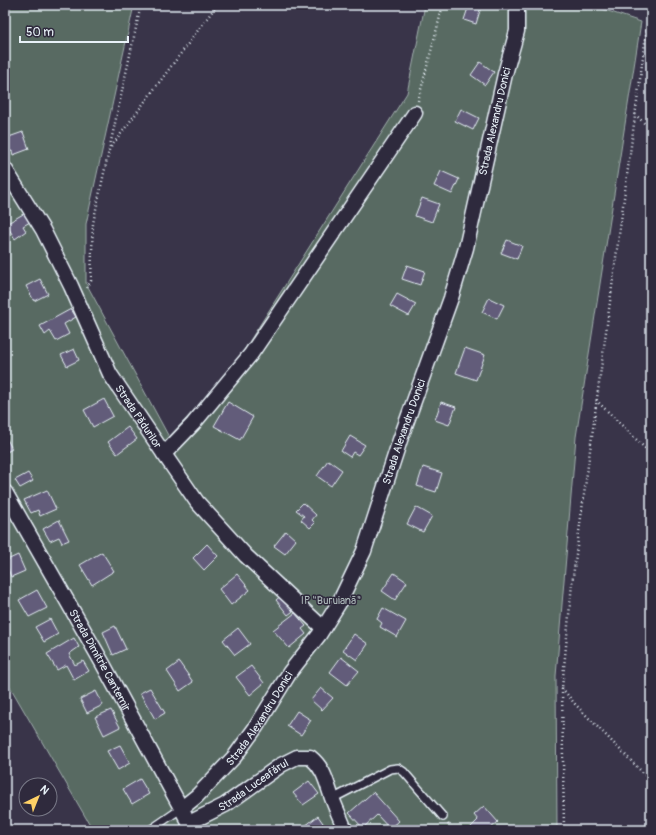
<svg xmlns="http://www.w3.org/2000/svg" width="656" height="835" viewBox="0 0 656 835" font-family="Pangolin,sans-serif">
  <rect width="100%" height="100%" fill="#393449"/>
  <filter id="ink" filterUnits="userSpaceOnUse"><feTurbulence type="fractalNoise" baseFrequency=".025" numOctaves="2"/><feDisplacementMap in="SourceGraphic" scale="8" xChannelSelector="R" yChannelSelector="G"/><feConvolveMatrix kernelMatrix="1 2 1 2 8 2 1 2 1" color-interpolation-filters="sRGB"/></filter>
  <g filter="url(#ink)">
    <polygon fill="#596a62" stroke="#a0aead" points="5,5 134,5 86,224 86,283 169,437 230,372 407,93 425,5 590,5 641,22 576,437 556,676 557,830 93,830 5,678"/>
    <g fill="#625c7a" stroke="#e8f1f8">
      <polygon points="469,5 481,7 476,24 464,20"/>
      <polygon points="480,62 494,72 485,85 471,75"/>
      <polygon points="461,109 479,118 473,130 455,121"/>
      <polygon points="23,132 29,149 13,155 12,151 7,152 5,148 5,145 8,143 6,138"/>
      <polygon points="441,171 459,179 452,194 434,186"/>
      <polygon points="422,198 439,204 432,222 415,216"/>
      <polygon points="25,213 30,222 23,226 26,231 15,239 6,224"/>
      <polygon points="507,240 522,246 517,259 501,253"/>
      <polygon points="407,265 425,271 420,285 402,279"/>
      <polygon points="40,279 48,294 34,301 26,286"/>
      <polygon points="397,294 416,304 409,316 390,306"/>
      <polygon points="489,298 504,305 497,319 482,312"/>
      <polygon points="71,309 76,317 64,324 69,334 56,341 50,331 45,335 40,326"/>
      <polygon points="465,348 485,355 476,380 456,373"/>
      <polygon points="74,349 79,360 67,366 61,355"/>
      <polygon points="104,399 113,416 93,427 84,410"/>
      <polygon points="228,402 253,417 240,440 214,426"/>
      <polygon points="441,402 456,407 449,425 435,420"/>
      <polygon points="128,427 137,439 117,454 108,442"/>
      <polygon points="5,435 12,449 5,453"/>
      <polygon points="350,436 365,445 358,455 353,452 350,457 341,451"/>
      <polygon points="328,460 342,470 331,486 317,476"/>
      <polygon points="423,467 442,473 436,492 417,486"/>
      <polygon points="28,473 33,481 20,488 15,480"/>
      <polygon points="47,490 56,509 40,516 38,510 31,513 24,500"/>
      <polygon points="303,503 316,515 312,520 315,523 310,528 301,520 304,516 296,510"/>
      <polygon points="416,507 432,516 423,532 407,524"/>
      <polygon points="59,520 69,540 62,543 59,537 50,541 43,529"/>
      <polygon points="286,531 296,540 285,554 274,546"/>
      <polygon points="207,544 218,556 204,570 193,558"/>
      <polygon points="102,552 114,571 92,585 80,565"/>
      <polygon points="18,555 25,571 11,577 5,561"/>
      <polygon points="394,573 407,582 395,600 382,591"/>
      <polygon points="237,574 250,590 231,605 219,589"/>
      <polygon points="37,590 47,608 29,617 19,600"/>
      <polygon points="283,594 296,609 288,615 276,600"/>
      <polygon points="383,608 406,621 397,637 380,627 382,623 377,619"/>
      <polygon points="295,613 306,626 302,629 306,634 289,648 273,630"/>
      <polygon points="50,619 58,634 44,642 35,627"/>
      <polygon points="115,626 126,649 113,655 103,632"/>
      <polygon points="238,628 250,644 235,655 223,640"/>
      <polygon points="354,634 368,644 357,660 343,650"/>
      <polygon points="74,638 79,647 69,654 75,665 83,661 89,671 74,680 66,665 57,670 47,654"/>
      <polygon points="341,657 359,671 347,685 330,672"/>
      <polygon points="179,662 193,682 180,691 167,671"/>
      <polygon points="251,666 264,683 250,695 236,677"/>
      <polygon points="150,688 165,713 155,719 140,693"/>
      <polygon points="321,688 333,698 322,710 311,700"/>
      <polygon points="96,691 103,705 87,713 80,699"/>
      <polygon points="111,710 120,727 104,735 95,717"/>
      <polygon points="297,711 311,720 301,735 287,726"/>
      <polygon points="120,745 130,763 118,770 107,751"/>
      <polygon points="140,779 149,794 132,804 123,789"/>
      <polygon points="309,781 319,794 303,805 293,793"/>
      <polygon points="373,792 399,821 390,829 377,815 363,828 349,813"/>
      <polygon points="484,806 498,822 489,830 468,830 478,820 474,815"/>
      <polygon points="318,816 325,826 320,830 308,830 305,826"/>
    </g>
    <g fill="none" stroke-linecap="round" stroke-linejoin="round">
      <g stroke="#e8f1f8" stroke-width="10">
        <g id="lane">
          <polyline points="332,799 390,769 398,768 404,772 443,817"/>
          <polyline points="150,830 182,808"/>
        </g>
      </g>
      <g stroke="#e8f1f8" stroke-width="17">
        <g id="street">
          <path id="s1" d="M5,169L43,230L71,286L110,374L164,454L197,502L246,556L323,628"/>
          <polyline points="164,454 193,424 251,354 415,113"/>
          <path id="s2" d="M5,492L103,664L193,830"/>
          <path id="s3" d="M182,808L197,796L235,756L256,727L290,672L319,635L339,603L364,551L400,440L451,298L466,248L505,74L517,31V5"/>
          <path id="s4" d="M189,823L225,805L281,765L297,757H310C324,768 326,781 332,798C336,809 341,819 345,830"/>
        </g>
      </g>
      <g stroke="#e8f1f8" stroke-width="2.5" stroke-dasharray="1 3" stroke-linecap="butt">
        <polyline points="418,101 443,5"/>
        <polyline points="635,114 651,130"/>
        <polyline points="111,147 217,5"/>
        <polyline points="87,288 91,281 93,223 141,5"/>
        <polyline points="596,400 651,454"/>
        <polyline points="562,688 575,704 651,781"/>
        <polyline points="448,824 453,830"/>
        <polyline points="564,830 562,688 572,584 650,5"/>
      </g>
      <use href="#lane" stroke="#2f2a3d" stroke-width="7"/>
      <use href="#street" stroke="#2f2a3d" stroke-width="14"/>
    </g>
  </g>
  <g text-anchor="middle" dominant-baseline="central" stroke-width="3" stroke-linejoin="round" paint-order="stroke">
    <g font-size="11" fill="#e8f1f8" stroke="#2f2a3d">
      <text stroke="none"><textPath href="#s3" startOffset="767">Strada Alexandru Donici</textPath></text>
      <text stroke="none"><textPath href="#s1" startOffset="282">Strada Pădurilor</textPath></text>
      <text stroke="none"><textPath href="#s3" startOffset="443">Strada Alexandru Donici</textPath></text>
      <text stroke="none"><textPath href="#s2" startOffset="193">Strada Dimitrie Cantemir</textPath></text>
      <text stroke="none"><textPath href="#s3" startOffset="119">Strada Alexandru Donici</textPath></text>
      <text stroke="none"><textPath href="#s4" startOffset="75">Strada Luceafărul</textPath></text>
    </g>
    <g font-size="11" fill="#afbbbc" stroke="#2f2a3d">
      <text x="331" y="600">IP "Buruiană"</text>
    </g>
  </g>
  <rect width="656" height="835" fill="none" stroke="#2f2a3d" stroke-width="20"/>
  <rect x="10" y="10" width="636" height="815" fill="none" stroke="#e8f1f8" stroke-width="1.5" filter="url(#ink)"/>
  <g transform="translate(38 797) rotate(43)"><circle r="19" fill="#2f2a3d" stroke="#797a88"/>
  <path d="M0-3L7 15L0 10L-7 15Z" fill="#ffd166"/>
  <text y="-6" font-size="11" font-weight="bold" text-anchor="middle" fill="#e8f1f8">N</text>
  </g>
  <path d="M20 36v6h108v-6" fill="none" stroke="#e8f1f8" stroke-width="2"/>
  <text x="26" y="36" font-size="12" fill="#e8f1f8" stroke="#2f2a3d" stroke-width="3" paint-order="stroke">50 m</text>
</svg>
